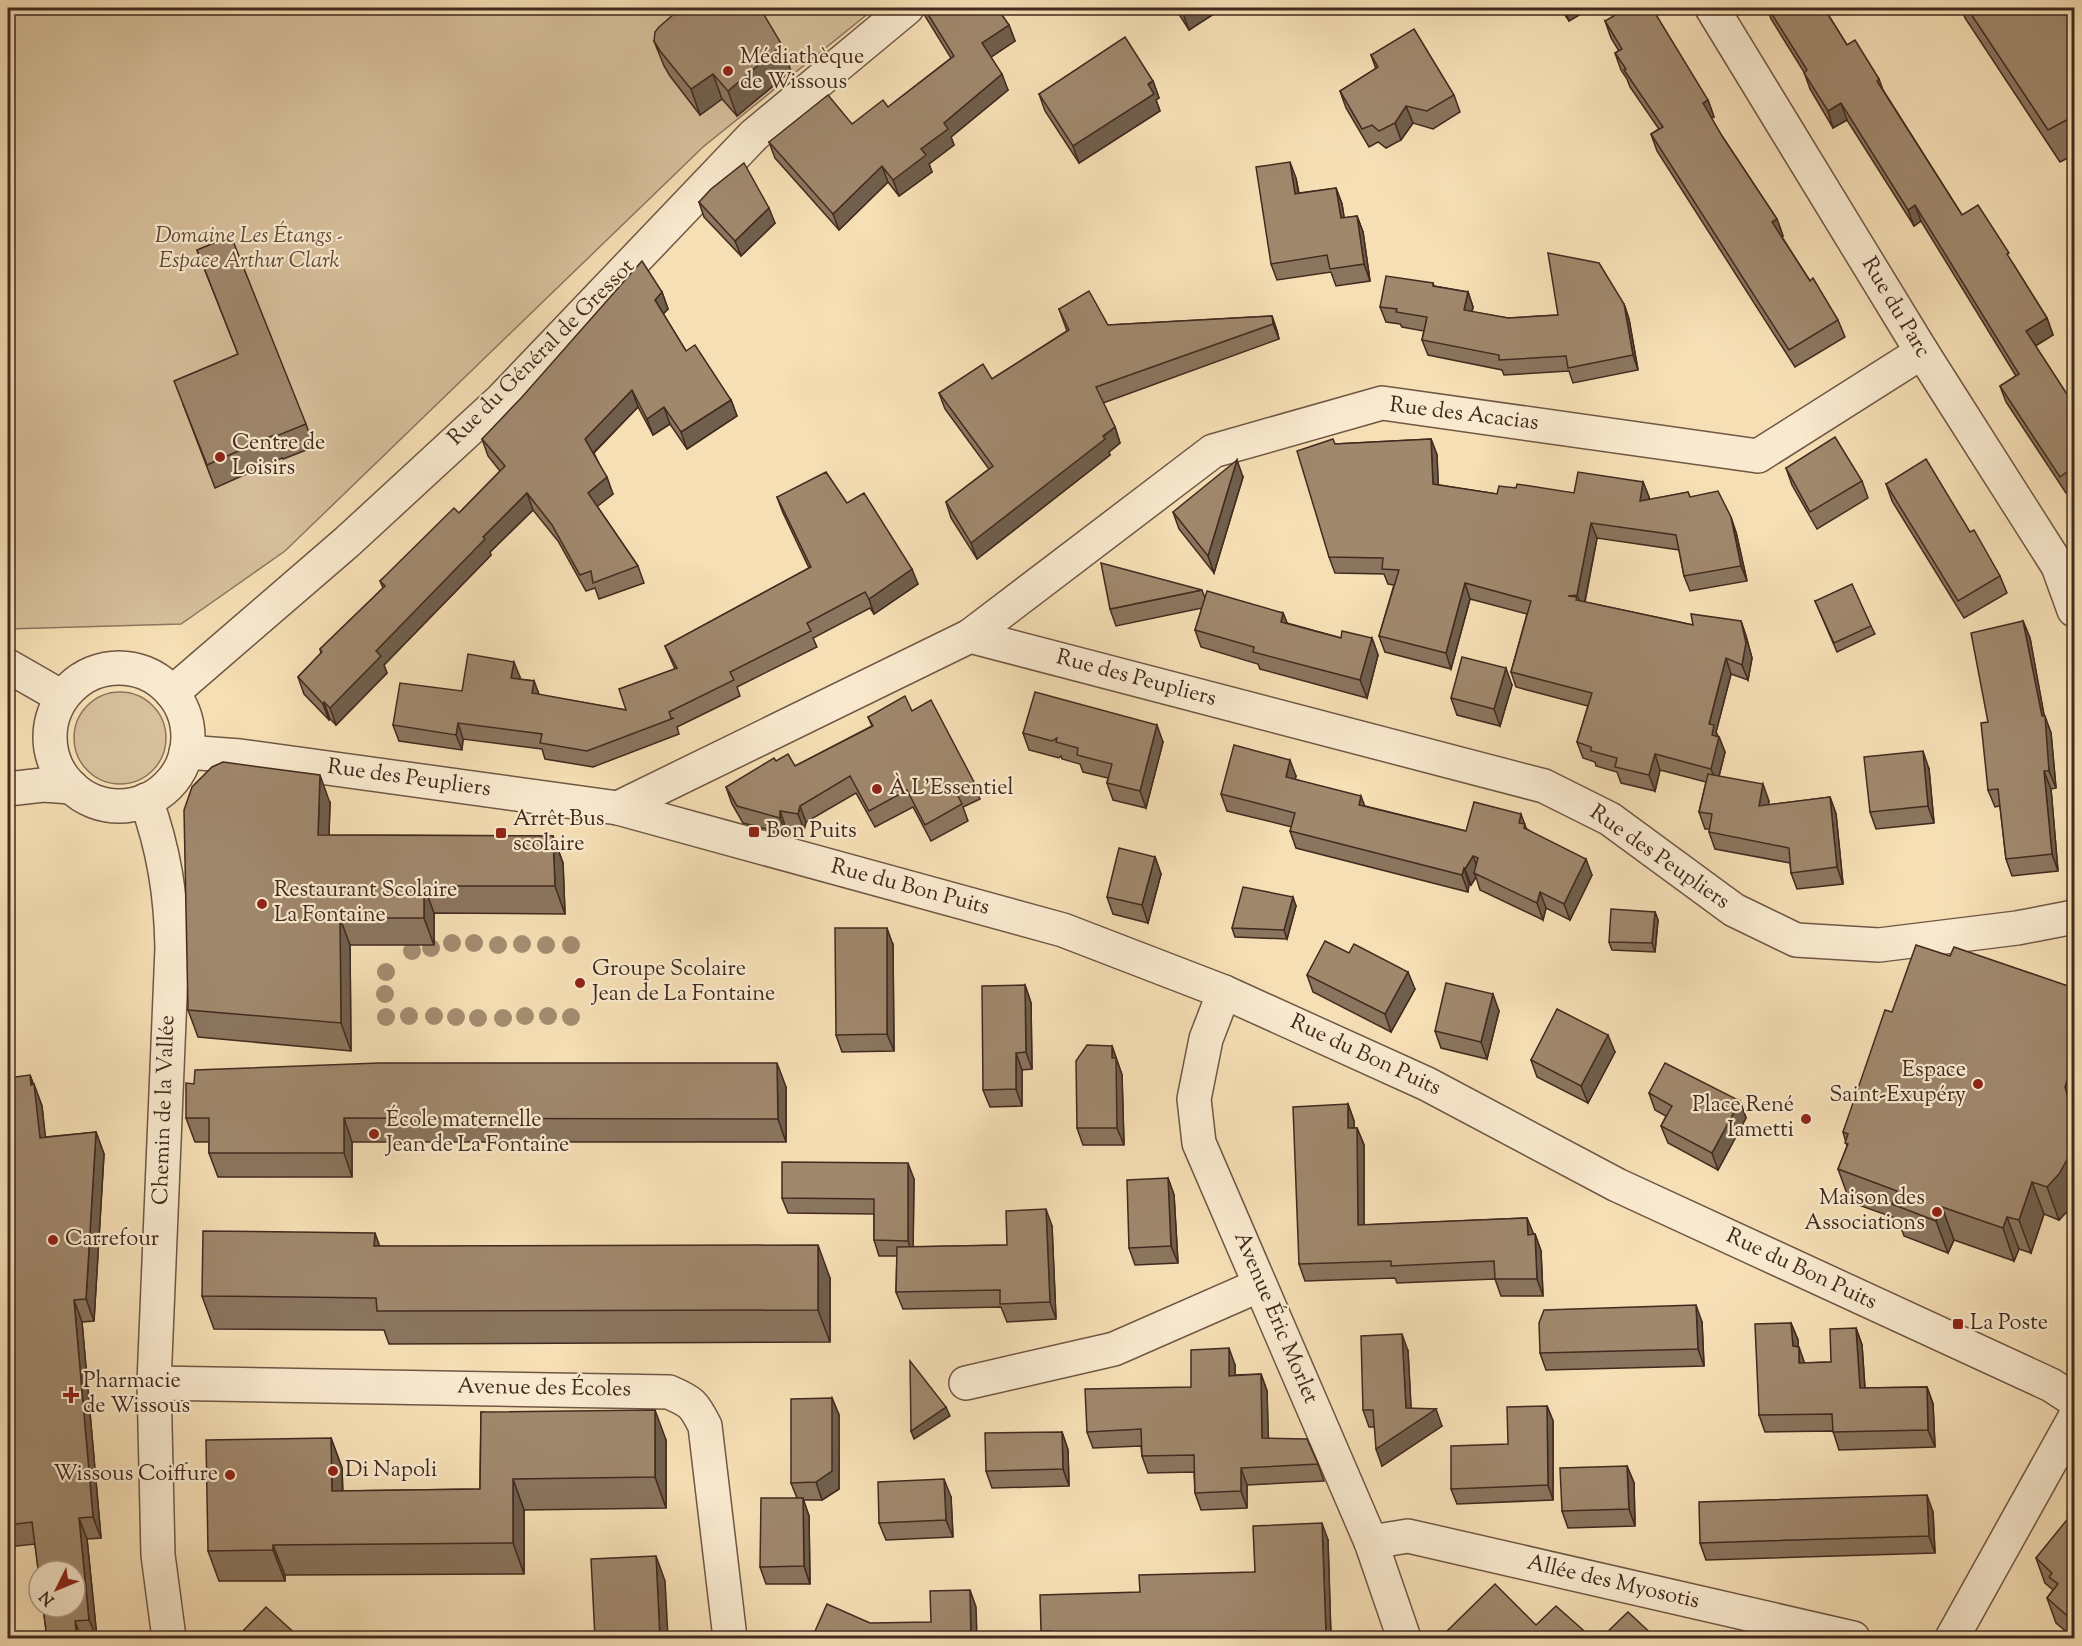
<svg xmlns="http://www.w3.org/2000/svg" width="2082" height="1646" viewBox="0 0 2082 1646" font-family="'Sorts Mill Goudy',serif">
  <rect width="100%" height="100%" fill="#f6dfb5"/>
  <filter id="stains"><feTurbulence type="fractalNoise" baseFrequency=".00333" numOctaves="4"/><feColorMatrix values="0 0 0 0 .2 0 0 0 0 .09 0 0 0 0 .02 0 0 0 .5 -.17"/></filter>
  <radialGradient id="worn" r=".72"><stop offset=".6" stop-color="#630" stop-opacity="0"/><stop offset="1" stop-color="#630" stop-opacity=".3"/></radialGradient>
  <g fill="#d7c09c" stroke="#8c755e" stroke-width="1.5">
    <polygon points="8,8 875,8 703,147 285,551 181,624 8,629"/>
    <circle cx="120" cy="738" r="46"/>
  </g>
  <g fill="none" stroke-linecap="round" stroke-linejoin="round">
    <g stroke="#6f5744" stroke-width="36">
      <g id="minor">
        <polyline points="1712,8 1922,352 2058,566 2074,610"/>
        <polyline points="970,636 1213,451 1382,403 1758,456 1922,352"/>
        <polyline points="172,693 347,542 501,400 754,135 907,8"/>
        <polyline points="186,752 240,756 618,808 1063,930 1224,992 1427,1084 1617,1185 2051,1385 2074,1400"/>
        <polyline points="8,789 43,785 72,787"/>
        <polyline points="618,808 970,636 1544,786 1610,819 1734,910 1796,940 1879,945 2017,928 2074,917"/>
        <polyline points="1224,992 1206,1039 1194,1099 1199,1143 1371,1542 1404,1638"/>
        <path d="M154,1383L669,1392C692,1402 694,1404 705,1426L730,1638"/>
        <polyline points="966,1383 1114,1349 1260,1285"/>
        <polyline points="1371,1542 1408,1536 1853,1638"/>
      </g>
    </g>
    <g stroke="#6f5744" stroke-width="36">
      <g id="tertiary">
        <polyline points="8,666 62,697"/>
        <circle cx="119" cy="737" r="69"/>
        <path d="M146,800C164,850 171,895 172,948L154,1383L158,1555L169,1638"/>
        <polyline points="1952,1638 2074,1419"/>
      </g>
    </g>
    <use href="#minor" stroke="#f9eacf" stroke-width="33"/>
    <use href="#tertiary" stroke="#f9eacf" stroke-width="33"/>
  </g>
  <g fill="#a48c70">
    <circle cx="452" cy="943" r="9"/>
    <circle cx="474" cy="943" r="9"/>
    <circle cx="522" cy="944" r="9"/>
    <circle cx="498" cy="945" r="9"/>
    <circle cx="546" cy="945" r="9"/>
    <circle cx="571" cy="945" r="9"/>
    <circle cx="431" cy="948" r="9"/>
    <circle cx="412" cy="951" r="9"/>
    <circle cx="386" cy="972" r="9"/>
    <circle cx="385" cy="994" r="9"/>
    <circle cx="409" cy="1016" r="9"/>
    <circle cx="434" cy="1016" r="9"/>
    <circle cx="525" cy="1016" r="9"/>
    <circle cx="548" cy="1016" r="9"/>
    <circle cx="386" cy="1017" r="9"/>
    <circle cx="456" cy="1017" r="9"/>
    <circle cx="571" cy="1017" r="9"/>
    <circle cx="478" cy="1018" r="9"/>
    <circle cx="503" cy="1018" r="9"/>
  </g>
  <g fill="#8a755e" stroke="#422a1f" stroke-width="1.5">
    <polygon points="922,8 997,8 1009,25 1015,41 991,57 1008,90 951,137 954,145 929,164 932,172 899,196 888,182 839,230 775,158 769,142 852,124 888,107 951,58 925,16"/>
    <polygon points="1175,8 1223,8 1189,30"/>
    <polygon points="1560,8 1591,8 1569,21"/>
    <polygon points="1767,8 1824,8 1847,45 1879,79 1883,90 1962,215 2012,262 2047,318 2053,335 2035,346 2074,406 2074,488 2066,493 2006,402 2000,386 2016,376 1921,221 1914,226 1847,120 1833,128 1810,89 1804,72 1771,19"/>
    <polygon points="1961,8 2074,8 2074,155 2060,162 1965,18"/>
    <polygon points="1605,21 1708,100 1714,117 1711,118 1722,136 1777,219 1783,236 1782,237 1810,281 1838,320 1845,337 1795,367 1657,151 1651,134 1659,129 1630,87 1627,79 1621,70 1615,53 1619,51 1611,38"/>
    <polygon points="654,41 791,71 737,116 722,99 700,115 670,76 664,66"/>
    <polygon points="1371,55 1454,95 1460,112 1433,129 1413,123 1401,140 1386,148 1378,142 1369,147 1346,108 1340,91 1376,69"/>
    <polygon points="1153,81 1159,98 1156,100 1160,111 1079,163 1045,111 1039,94"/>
    <polygon points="1296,178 1299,193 1336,188 1342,204 1344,218 1357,216 1363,232 1370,281 1336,286 1331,272 1277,280 1271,264"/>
    <polygon points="699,202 775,223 741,256 704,217"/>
    <polygon points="197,250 306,424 314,447 283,459 282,458 215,488 183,404 238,354"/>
    <polygon points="1433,283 1434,286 1468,292 1473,307 1472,312 1508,318 1558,315 1624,304 1629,319 1638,370 1573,383 1569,371 1504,375 1502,370 1428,355 1422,340 1424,331 1402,327 1400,324 1386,322 1380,307"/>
    <polygon points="662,292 668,309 663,314 686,351 731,400 737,416 687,449 670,424 653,435 638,407 594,453 613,494 597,506 638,566 644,583 599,599 595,588 586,591 558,541 533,510 490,552 491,555 384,665 387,673 336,725 330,719 329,720 304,694 298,677 321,653 320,649 383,588 380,581 459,513 500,471 488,456 482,439"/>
    <polygon points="1059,309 1108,325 1272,316 1277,331 1279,339 1103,403 1115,427 1120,443 1109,452 1110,455 977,559 951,518 946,502 989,469 945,409 939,393 992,379 1067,331"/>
    <polygon points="1431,439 1437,455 1438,485 1497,494 1516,488 1574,493 1643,482 1649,497 1649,500 1688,492 1690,497 1736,532 1747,581 1690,591 1684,576 1679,550 1597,538 1585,602 1693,625 1741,621 1746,636 1752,658 1748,680 1731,674 1716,732 1718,736 1719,737 1725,752 1719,776 1769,801 1768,805 1830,797 1836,814 1843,884 1797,889 1791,873 1790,863 1715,849 1709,832 1710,829 1705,829 1699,812 1706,782 1660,770 1655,791 1621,783 1617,772 1596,766 1595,762 1583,758 1577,742 1588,706 1516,687 1511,672 1527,614 1470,599 1451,669 1385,652 1379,636 1394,585 1388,584 1384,574 1335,573 1329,557 1335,444"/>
    <polygon points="1786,468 1862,481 1868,498 1817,529 1792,485"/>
    <polygon points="1243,477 1214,573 1179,529 1173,512"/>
    <polygon points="1886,484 1970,532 2000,576 2007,593 1964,618 1892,501"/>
    <polygon points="777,497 847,503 918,584 874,614 870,608 813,638 817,647 737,687 740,696 677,727 679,734 593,767 545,759 542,749 463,739 462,750 399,741 393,725 462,691 520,677 519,679 534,681 539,695 626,710 675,669 665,646 809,568 783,513"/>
    <polygon points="1202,590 1205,598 1283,613 1287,623 1341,638 1372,638 1378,655 1367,698 1260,669 1258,664 1201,647 1195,630 1202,608 1116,626 1110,609"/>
    <polygon points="1815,601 1871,626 1875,634 1837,652"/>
    <polygon points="2023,621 2030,638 2044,716 2051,733 2056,788 2051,789 2058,871 2012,876 2006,859 2000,806 1995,807 1988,790 1988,722"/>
    <polygon points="1512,685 1500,726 1457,715 1451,698"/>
    <polygon points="912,711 974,782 980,799 963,807 968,821 931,841 913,807 875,827 856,793 806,822 804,830 786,828 786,834 743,823 732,804 726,787 776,761 795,766 872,726 868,717"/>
    <polygon points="1023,733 1163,742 1146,808 1113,800 1107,783 1108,778 1083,772 1080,764 1062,759 1061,756 1059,758 1029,750"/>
    <polygon points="1929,769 1934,823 1876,829 1870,812"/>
    <polygon points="1296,776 1295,779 1365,806 1466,831 1527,829 1592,875 1570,920 1546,908 1543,920 1480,890 1476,877 1471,885 1469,884 1468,892 1296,848 1290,831 1292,827 1227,811 1221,794"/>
    <polygon points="330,803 329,835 553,836 563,863 565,914 434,913 434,945 350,945 351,1051 198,1037 188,1010"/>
    <polygon points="1155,857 1161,874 1148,923 1113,914 1107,897"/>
    <polygon points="1296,906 1287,939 1235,937 1232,928"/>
    <polygon points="1655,912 1658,920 1655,952 1612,950 1609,942"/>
    <polygon points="893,945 894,1051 842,1052 836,1035"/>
    <polygon points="1349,953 1415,989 1391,1032 1313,992 1307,975"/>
    <polygon points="1950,956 2074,988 2074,1201 2071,1207 2059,1220 2044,1214 2031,1253 2019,1249 2014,1261 1954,1240 1948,1253 1904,1236 1898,1219 1850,1202 1838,1169 1847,1146 1843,1132 1892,1012"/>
    <polygon points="1025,985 1031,1003 1032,1069 1022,1070 1022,1106 990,1107 983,1090"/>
    <polygon points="1499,1011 1487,1059 1441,1048 1435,1031"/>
    <polygon points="1112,1046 1122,1075 1124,1145 1083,1145 1077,1128"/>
    <polygon points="1615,1052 1588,1103 1537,1077 1531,1060"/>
    <polygon points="30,1075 42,1106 45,1137 96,1132 104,1154 94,1321 82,1322 101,1538 87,1539 97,1638 47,1638 35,1544 8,1547 8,1415 14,1414"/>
    <polygon points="786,1087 786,1142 352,1142 352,1177 218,1177 209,1153 209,1142 195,1142 186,1118"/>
    <polygon points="1649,1093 1740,1101 1746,1118 1718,1170 1668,1143 1661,1126 1666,1116 1655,1110"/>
    <polygon points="1348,1104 1354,1121 1354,1128 1357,1128 1364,1145 1364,1225 1527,1218 1533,1234 1535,1234 1541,1251 1543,1296 1501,1296 1495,1279 1397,1283 1395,1278 1305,1281 1299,1264"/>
    <polygon points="1168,1178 1174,1195 1178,1263 1135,1265 1129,1248"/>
    <polygon points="914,1179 913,1247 1007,1245 1052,1226 1056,1319 1007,1322 1001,1307 903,1309 896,1292 897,1256 879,1256 874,1240 874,1214 788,1213 782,1198"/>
    <polygon points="380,1246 830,1278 830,1342 389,1344 384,1330 214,1329 202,1296"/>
    <polygon points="1702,1322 1704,1366 1546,1370 1540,1353"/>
    <polygon points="1791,1323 1798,1340 1798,1347 1804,1363 1831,1362 1856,1328 1862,1345 1865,1388 1927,1387 1933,1404 1935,1447 1839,1450 1833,1431 1765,1432 1759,1415"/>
    <polygon points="1408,1351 1411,1408 1442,1426 1382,1466 1375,1427 1369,1427 1363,1410"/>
    <polygon points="1235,1365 1235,1375 1261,1374 1267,1391 1268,1438 1318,1464 1324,1481 1247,1485 1247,1508 1201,1510 1195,1493 1194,1472 1148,1473 1142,1456 1141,1446 1093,1448 1087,1432 1191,1387"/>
    <polygon points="832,1398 839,1415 839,1489 822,1500 803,1500 809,1516 810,1584 766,1584 760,1567 797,1498 791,1483"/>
    <polygon points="1547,1406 1553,1421 1553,1500 1457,1504 1451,1489 1508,1444"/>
    <polygon points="481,1412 666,1440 666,1508 524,1510 524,1574 285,1575 285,1581 219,1581 208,1551 331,1438 342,1468 343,1491 480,1489"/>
    <polygon points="1062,1432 1068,1450 1069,1486 992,1488 986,1471"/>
    <polygon points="1627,1466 1634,1483 1635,1526 1568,1528 1562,1511"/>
    <polygon points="951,1497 953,1537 886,1540 879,1523"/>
    <polygon points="1933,1512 1935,1553 1706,1560 1700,1543"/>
    <polygon points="2074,1520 2074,1638 2056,1623 2047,1598 2053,1590 2045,1583 2036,1558"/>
    <polygon points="1328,1540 1331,1638 1044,1638 1041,1631 1140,1592 1255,1572"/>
    <polygon points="244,1630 300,1638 247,1638"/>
  </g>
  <g fill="#705f4c" stroke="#422a1f" stroke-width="1.5">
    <polygon points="1187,8 1223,8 1189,30 1182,11"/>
    <polygon points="1564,8 1591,8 1569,21"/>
    <polygon points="1009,25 1015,41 988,59 982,43"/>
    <polygon points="782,45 791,71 737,116 728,91"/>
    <polygon points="713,74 722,99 700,115 691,89"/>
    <polygon points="1002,74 1008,90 951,137 954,145 929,164 932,172 899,196 893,180 944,123"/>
    <polygon points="1153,81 1159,98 1156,100 1160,111 1079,163 1073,146"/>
    <polygon points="1708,100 1714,117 1709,120 1703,103"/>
    <polygon points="1841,103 1847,120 1833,128 1828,111"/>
    <polygon points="1406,106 1413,123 1401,140 1395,123"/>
    <polygon points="1290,162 1296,178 1301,210 1295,194"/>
    <polygon points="882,166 888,182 839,230 833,214"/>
    <polygon points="1336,188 1342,204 1347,235 1341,218"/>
    <polygon points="1915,205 1921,221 1914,226 1908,210"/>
    <polygon points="769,208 775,223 741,256 735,241"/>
    <polygon points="1357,216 1363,232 1370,281 1364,264"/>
    <polygon points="1777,219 1783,236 1779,239 1772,222"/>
    <polygon points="662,292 668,309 661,316 655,300"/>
    <polygon points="1468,292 1473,307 1469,325 1464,310"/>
    <polygon points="1624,304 1629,319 1638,370 1633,355"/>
    <polygon points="1272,316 1277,331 1279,339 1273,324"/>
    <polygon points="2047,318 2053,335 2032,348 2026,331"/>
    <polygon points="632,390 638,407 591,455 585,439"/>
    <polygon points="731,400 737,416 687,449 681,432"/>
    <polygon points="664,407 670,424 653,435 647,419"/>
    <polygon points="1115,427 1120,443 1109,452 1110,455 977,559 971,543"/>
    <polygon points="1431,439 1437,455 1439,500 1433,484"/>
    <polygon points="1237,460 1243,477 1214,573 1208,556"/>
    <polygon points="607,477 613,494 594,509 588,493"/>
    <polygon points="1643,482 1649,497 1646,517 1640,501"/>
    <polygon points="527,493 533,510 490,552 491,555 384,665 387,673 336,725 330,708 376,651 483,537"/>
    <polygon points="1731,517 1736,532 1747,581 1741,566"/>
    <polygon points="1591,523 1597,538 1583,610 1577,595"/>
    <polygon points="912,569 918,584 874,614 869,599"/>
    <polygon points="1465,583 1470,599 1451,669 1446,653"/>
    <polygon points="1283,613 1290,630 1281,622"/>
    <polygon points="1741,621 1746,636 1752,658 1748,680 1742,665"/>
    <polygon points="2023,621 2030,638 2045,720 2045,716 2051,733 2056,788 2049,771 2042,716"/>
    <polygon points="1372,638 1378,655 1367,698 1360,680"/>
    <polygon points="1726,658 1731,674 1716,732 1719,739 1719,737 1725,752 1717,784 1711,769 1709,724"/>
    <polygon points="514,662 520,677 517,693 511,678"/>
    <polygon points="1506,668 1512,685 1500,726 1494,709"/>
    <polygon points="534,681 540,697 532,693"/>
    <polygon points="324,702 330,719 329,720 323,704"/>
    <polygon points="458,723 463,739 462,750 456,735"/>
    <polygon points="1157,725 1163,742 1146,808 1140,791"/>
    <polygon points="1923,751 1929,769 1934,823 1928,806"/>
    <polygon points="1655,754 1660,770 1655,791 1649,775"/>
    <polygon points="1290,760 1296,776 1292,793 1286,777"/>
    <polygon points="2044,771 2051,789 2058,871 2052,854"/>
    <polygon points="320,775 330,803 328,862 318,835"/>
    <polygon points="1763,784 1769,801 1765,823 1759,806"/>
    <polygon points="1361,796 1367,812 1359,805"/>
    <polygon points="1830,797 1836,814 1843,884 1837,867"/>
    <polygon points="800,806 806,822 804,830 798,814"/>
    <polygon points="780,811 786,828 786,834 780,818"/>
    <polygon points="1521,814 1531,841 1519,823"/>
    <polygon points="553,836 563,863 565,914 555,886"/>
    <polygon points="1473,856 1479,872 1474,873 1476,877 1471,885 1465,869"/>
    <polygon points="1155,857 1161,874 1148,923 1142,905"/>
    <polygon points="1586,859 1592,875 1570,920 1564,904"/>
    <polygon points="1464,868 1469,884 1468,892 1462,875"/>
    <polygon points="424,886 434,913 434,945 424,918"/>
    <polygon points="1540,892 1546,908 1543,920 1537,903"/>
    <polygon points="1293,897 1296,906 1287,939 1284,930"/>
    <polygon points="1655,912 1658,920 1655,952 1652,943"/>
    <polygon points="340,918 350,945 351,1051 341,1023"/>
    <polygon points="887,928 893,945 894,1051 887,1034"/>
    <polygon points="1408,972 1415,989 1391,1032 1385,1014"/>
    <polygon points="1025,985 1031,1003 1032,1069 1026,1052"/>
    <polygon points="1493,994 1499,1011 1487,1059 1481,1042"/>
    <polygon points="1608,1035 1615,1052 1588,1103 1581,1086"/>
    <polygon points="1112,1046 1122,1075 1124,1145 1117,1128 1112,1058"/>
    <polygon points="1016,1053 1022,1070 1022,1106 1016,1089"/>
    <polygon points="2074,1058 2074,1201 2071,1207 2059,1220 2047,1187 2065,1087"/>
    <polygon points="777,1063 786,1087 786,1142 778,1119"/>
    <polygon points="30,1075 35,1090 34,1084 42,1106 48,1160 40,1138"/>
    <polygon points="1740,1101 1746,1118 1718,1170 1712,1153"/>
    <polygon points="1348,1104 1354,1121 1354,1145 1348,1128"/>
    <polygon points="344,1118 352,1142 352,1177 344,1153"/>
    <polygon points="1357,1128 1364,1145 1364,1242 1358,1225"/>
    <polygon points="96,1132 104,1154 94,1321 86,1299"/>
    <polygon points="908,1163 914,1179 913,1256 908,1241"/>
    <polygon points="1168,1178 1174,1195 1178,1263 1171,1246"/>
    <polygon points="2032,1182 2044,1214 2031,1253 2019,1220"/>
    <polygon points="1942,1207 1954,1240 1948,1253 1936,1221"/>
    <polygon points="1046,1209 1052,1226 1056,1319 1050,1302"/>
    <polygon points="2007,1217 2019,1249 2014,1261 2003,1228"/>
    <polygon points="1527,1218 1534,1235 1528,1235"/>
    <polygon points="375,1233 387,1266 374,1246"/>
    <polygon points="1535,1234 1541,1251 1543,1296 1537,1279"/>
    <polygon points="818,1245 830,1278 830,1342 818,1310"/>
    <polygon points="74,1300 82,1322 101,1538 93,1517"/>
    <polygon points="1696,1305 1702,1322 1704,1366 1698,1349"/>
    <polygon points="1791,1323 1798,1340 1799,1363 1793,1346"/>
    <polygon points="1856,1328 1862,1345 1866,1405 1860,1388"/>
    <polygon points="1402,1334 1408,1351 1412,1425 1406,1408"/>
    <polygon points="1799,1347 1805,1364 1799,1363"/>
    <polygon points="1229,1348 1235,1365 1235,1392 1229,1376"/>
    <polygon points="1261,1374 1267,1391 1269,1455 1262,1438"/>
    <polygon points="1927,1387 1933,1404 1935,1447 1928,1430"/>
    <polygon points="832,1398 839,1415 839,1489 822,1500 816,1482"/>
    <polygon points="1547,1406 1553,1421 1553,1500 1548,1485"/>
    <polygon points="946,1407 950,1416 914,1439 911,1431"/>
    <polygon points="1436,1409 1442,1426 1382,1466 1376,1449"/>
    <polygon points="655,1410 666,1440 666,1508 655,1477"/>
    <polygon points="1062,1432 1068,1450 1069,1486 1063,1469"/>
    <polygon points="331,1438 342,1468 343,1522 332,1491"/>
    <polygon points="1627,1466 1634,1483 1635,1526 1629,1509"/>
    <polygon points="1241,1468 1247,1485 1247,1508 1241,1491"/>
    <polygon points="513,1479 524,1510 524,1574 513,1543"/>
    <polygon points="944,1479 951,1497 953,1537 946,1520"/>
    <polygon points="1927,1495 1933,1512 1935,1553 1929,1536"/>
    <polygon points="803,1498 809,1516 810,1584 804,1566"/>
    <polygon points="79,1518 87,1539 97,1638 89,1620"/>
    <polygon points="1322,1523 1328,1540 1331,1638 1328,1638 1326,1633"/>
    <polygon points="273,1545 285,1575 285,1581 273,1550"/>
    <polygon points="656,1556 665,1581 668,1638 660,1638"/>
    <polygon points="970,1590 976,1607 977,1638 971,1638"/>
    <polygon points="75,1621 81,1638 77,1638"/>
  </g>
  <g fill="#a0886d" stroke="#422a1f" stroke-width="1.5">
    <polygon points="681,8 760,8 782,45 728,91 713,74 691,89 660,51 654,41 655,32 659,27"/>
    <polygon points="924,8 997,8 1009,25 982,43 1002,74 944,123 948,129 921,149 926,155 893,180 882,166 833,214 769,142 828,95 852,124 883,100 888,107 954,56"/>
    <polygon points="1180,8 1187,8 1182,11"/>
    <polygon points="1627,8 1652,8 1708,100 1703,103 1722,136 1777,219 1772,222 1810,281 1813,278 1838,320 1789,350 1651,134 1663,127 1624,70 1626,69 1615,53 1622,49 1605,21"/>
    <polygon points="1768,8 1824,8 1847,45 1855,40 1879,79 1877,81 1962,215 1978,205 2009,253 2007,254 2047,318 2026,331 2074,405 2072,407 2074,412 2074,475 2071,469 2060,477 2000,386 2019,374 1915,205 1908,210 1841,103 1828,111 1804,73 1807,70"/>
    <polygon points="1967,8 2074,8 2074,116 2048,130"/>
    <polygon points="1414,29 1454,95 1427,111 1406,106 1395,123 1379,131 1372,125 1362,129 1340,91 1378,67 1371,55"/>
    <polygon points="1125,37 1153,81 1148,84 1154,94 1073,146 1039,94"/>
    <polygon points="1290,162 1295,194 1336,188 1341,218 1357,216 1364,264 1330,269 1327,255 1271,264 1256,167"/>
    <polygon points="744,163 769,208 735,241 699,202 711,189"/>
    <polygon points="231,236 306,424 274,437 274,435 207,465 174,381 238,354 197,250"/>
    <polygon points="1548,253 1599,263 1624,304 1633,355 1568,368 1566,356 1499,360 1499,355 1422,340 1427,317 1396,312 1397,309 1380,307 1386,276 1433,283 1433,286 1468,292 1464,310 1508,318 1558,315"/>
    <polygon points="642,261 662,292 655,300 686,351 695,345 731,400 681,432 664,407 647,419 632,390 585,439 607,477 588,493 638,566 593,583 591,571 580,575 552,525 527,493 483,537 485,539 376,651 381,656 330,708 324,702 323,704 298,677 322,652 320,649 385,586 380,581 454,508 459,513 505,466 482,439 522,397"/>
    <polygon points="1089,291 1108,325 1272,316 1273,324 1096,387 1115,427 1103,436 1105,439 971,543 946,502 993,466 939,393 983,364 992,379 1069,330 1059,309"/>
    <polygon points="1835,437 1862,481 1810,512 1786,468"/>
    <polygon points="1333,439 1335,444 1431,439 1433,484 1497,494 1499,486 1516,488 1517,484 1574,493 1578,472 1643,482 1640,501 1688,492 1690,497 1718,491 1731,517 1741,566 1684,576 1676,535 1591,523 1577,595 1568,596 1577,597 1576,600 1693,625 1691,614 1741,621 1746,643 1742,665 1726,658 1709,724 1714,725 1712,735 1719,737 1711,769 1655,754 1649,775 1615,767 1617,758 1591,751 1591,747 1577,742 1592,693 1511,672 1531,601 1465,583 1446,653 1379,636 1399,570 1382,569 1383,558 1329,557 1297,451"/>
    <polygon points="1926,459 1970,532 1974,530 2000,576 1958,601 1886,484"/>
    <polygon points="1237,460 1208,556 1173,512"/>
    <polygon points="826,472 847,503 864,493 912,569 869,599 865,592 807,623 811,631 730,672 734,680 669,712 671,718 674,718 587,751 540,743 542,734 458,723 456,735 393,725 400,683 462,691 468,654 514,662 511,678 534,681 532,693 626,710 619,689 677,668 665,646 811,567 777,497"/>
    <polygon points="1101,563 1202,590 1110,609"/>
    <polygon points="1852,584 1871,626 1834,643 1815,601"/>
    <polygon points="1207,591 1283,613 1281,622 1341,638 1342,631 1372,638 1360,680 1253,652 1254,647 1195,630"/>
    <polygon points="2023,621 2042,716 2045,716 2049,771 2044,771 2052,854 2006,859 1998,789 1988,790 1981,723 1988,722 1971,633"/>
    <polygon points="1462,657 1506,668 1494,709 1451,698"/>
    <polygon points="1035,692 1157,725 1140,791 1107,783 1112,764 1077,755 1078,748 1056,742 1057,738 1052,741 1023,733"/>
    <polygon points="905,696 912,711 931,700 974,782 956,792 962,804 925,825 907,790 869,811 850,776 800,806 798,814 780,811 780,818 737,806 726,787 774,758 776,761 788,754 795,766 873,726 868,717"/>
    <polygon points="1234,745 1290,760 1286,777 1361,796 1359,805 1466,831 1474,802 1521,814 1519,823 1525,824 1524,828 1586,859 1564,904 1540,892 1537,903 1474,873 1478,858 1473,856 1465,869 1464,868 1462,875 1290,831 1295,813 1221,794"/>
    <polygon points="1923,751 1928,806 1870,812 1864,757"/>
    <polygon points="223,762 320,775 318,835 553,836 555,886 424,886 424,918 340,918 341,1023 188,1010 184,810 192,787 212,767"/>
    <polygon points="1708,774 1763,784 1759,806 1830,797 1837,867 1791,873 1789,848 1709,832 1712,814 1699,812"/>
    <polygon points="1119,848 1155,857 1142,905 1107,897"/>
    <polygon points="1243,887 1293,897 1284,930 1232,928"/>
    <polygon points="1611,909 1655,912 1652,943 1609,942"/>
    <polygon points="835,928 887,928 887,1034 836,1035"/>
    <polygon points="1325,941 1349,953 1354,944 1408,972 1385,1014 1307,975"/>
    <polygon points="1916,945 1950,956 1954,947 2074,988 2074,1058 2065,1087 2073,1116 2074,1133 2069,1156 2059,1174 2047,1187 2032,1182 2019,1220 2007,1217 2003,1228 1942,1207 1936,1221 1892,1204 1897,1191 1838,1169 1848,1144 1845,1143 1848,1134 1843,1132 1885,1010 1892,1012"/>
    <polygon points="1446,983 1493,994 1481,1042 1435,1031"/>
    <polygon points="1025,985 1026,1052 1016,1053 1016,1089 983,1090 982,986"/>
    <polygon points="1557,1009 1608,1035 1581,1086 1531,1060"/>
    <polygon points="1087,1045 1112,1046 1112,1058 1116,1058 1117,1128 1077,1128 1076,1061"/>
    <polygon points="379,1063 777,1063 778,1119 344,1118 344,1153 209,1153 209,1118 186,1118 186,1083 194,1084 195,1070"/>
    <polygon points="1665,1063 1740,1101 1712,1153 1661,1126 1672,1106 1649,1093"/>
    <polygon points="30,1075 31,1085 34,1084 40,1138 96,1132 86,1299 74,1300 93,1517 79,1518 89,1620 75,1621 77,1638 47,1638 43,1607 75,1607 75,1571 39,1571 39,1576 32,1522 8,1525 8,1415 14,1414 8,1340 8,1078"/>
    <polygon points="1348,1104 1348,1128 1357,1128 1358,1225 1527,1218 1528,1235 1535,1234 1537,1279 1495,1279 1494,1261 1391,1266 1391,1261 1299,1264 1293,1107"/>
    <polygon points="782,1162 908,1163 908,1241 874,1240 874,1199 782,1198"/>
    <polygon points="1168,1178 1171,1246 1129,1248 1127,1180"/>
    <polygon points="1046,1209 1050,1302 1000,1304 1000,1290 896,1292 897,1247 1007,1245 1006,1211"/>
    <polygon points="203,1231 375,1233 374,1246 818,1245 818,1310 377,1311 376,1298 202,1296"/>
    <polygon points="1696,1305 1698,1349 1540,1353 1539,1323 1544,1310"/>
    <polygon points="1791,1323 1793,1346 1799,1347 1799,1363 1831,1362 1830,1329 1856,1328 1860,1388 1927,1387 1928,1430 1833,1432 1832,1414 1759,1415 1755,1324"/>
    <polygon points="1402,1334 1406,1408 1436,1409 1376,1449 1373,1410 1363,1410 1361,1336"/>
    <polygon points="1229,1348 1229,1376 1261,1374 1262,1438 1307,1439 1318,1464 1241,1468 1241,1491 1195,1493 1194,1455 1142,1456 1141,1429 1087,1432 1085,1389 1191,1387 1191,1350"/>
    <polygon points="910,1361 946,1407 911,1431"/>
    <polygon points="832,1398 832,1471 816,1482 791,1483 791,1399"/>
    <polygon points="1547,1406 1548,1485 1451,1489 1451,1446 1508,1444 1507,1407"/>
    <polygon points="655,1410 655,1477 513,1479 513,1543 273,1545 273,1550 208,1551 206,1440 331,1438 332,1491 480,1489 481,1412"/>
    <polygon points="1062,1432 1063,1469 986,1471 985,1433"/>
    <polygon points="1627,1466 1629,1509 1562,1511 1560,1468"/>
    <polygon points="944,1479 946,1520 879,1523 878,1482"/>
    <polygon points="1927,1495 1929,1536 1700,1543 1699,1502"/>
    <polygon points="761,1498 803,1498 804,1566 760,1567"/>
    <polygon points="2070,1516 2074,1520 2074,1617 2072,1620 2047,1598 2058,1584 2049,1577 2052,1573 2036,1558"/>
    <polygon points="1322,1523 1326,1633 1257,1637 1257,1631 1051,1636 1051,1631 1041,1631 1040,1595 1140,1592 1139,1575 1255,1572 1253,1526"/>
    <polygon points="656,1556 660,1638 595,1638 591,1559"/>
    <polygon points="1495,1584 1536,1625 1556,1606 1592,1638 1445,1638 1450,1634 1447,1631"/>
    <polygon points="970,1590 971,1638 812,1638 827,1604 870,1623 931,1622 930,1591"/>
    <polygon points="266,1607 300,1638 254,1638 244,1630"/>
    <polygon points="1628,1612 1656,1638 1601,1638"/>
  </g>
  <g fill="#8f2418" stroke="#f9eacf" stroke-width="2">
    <circle cx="728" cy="71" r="6"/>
    <circle cx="220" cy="457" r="6"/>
    <circle cx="877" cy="789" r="6"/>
    <rect x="748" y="826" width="12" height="12" rx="3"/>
    <rect x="495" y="827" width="12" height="12" rx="3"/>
    <circle cx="262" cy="904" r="6"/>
    <circle cx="580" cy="983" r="6"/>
    <circle cx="1978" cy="1084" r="6"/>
    <circle cx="1806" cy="1119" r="6"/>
    <circle cx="374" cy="1134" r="6"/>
    <circle cx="1937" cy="1212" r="6"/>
    <circle cx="53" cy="1240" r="6"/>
    <rect x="1952" y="1318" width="12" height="12" rx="3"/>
    <path d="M68 1386h6v6h6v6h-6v6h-6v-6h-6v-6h6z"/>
    <circle cx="333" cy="1471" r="6"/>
    <circle cx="230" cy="1475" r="6"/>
  </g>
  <g text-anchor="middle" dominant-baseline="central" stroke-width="4.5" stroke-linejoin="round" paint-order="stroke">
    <g font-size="22" fill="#422a1f" stroke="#f9eacf" text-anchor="start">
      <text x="740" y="58">Médiathèque<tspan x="740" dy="25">de Wissous</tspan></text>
      <text x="232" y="444">Centre de<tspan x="232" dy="25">Loisirs</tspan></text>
      <text x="889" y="789">À L'Essentiel</text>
      <text x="513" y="820">Arrêt Bus<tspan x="513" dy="25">scolaire</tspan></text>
      <text x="766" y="832">Bon Puits</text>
      <text x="274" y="891">Restaurant Scolaire<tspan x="274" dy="25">La Fontaine</tspan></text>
      <text x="592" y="970">Groupe Scolaire<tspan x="592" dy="25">Jean de La Fontaine</tspan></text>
      <text x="1966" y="1071" text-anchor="end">Espace<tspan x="1966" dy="25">Saint-Exupéry</tspan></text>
      <text x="1794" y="1106" text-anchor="end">Place René<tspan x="1794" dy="25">Iametti</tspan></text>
      <text x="386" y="1121">École maternelle<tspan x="386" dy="25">Jean de La Fontaine</tspan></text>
      <text x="1925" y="1199" text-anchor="end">Maison des<tspan x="1925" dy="25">Associations</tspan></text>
      <text x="65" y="1240">Carrefour</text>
      <text x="1970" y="1324">La Poste</text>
      <text x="83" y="1382">Pharmacie<tspan x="83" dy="25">de Wissous</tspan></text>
      <text x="345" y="1471">Di Napoli</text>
      <text x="218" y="1475" text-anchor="end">Wissous Coiffure</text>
    </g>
    <g font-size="22" font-style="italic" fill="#604838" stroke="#f9eacf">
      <text x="249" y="237">Domaine Les Étangs -<tspan x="249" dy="25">Espace Arthur Clark</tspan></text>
    </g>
    <g font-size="22" fill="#422a1f" stroke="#f9eacf">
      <text transform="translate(1895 308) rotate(59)">Rue du Parc</text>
      <text transform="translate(542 353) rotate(-45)">Rue du Général de Gressot</text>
      <text transform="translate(1464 415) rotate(7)">Rue des Acacias</text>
      <text transform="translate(1136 679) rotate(15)">Rue des Peupliers</text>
      <text transform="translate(409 779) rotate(8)">Rue des Peupliers</text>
      <text transform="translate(1659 858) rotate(35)">Rue des Peupliers</text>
      <text transform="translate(910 888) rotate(15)">Rue du Bon Puits</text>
      <text transform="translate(1365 1056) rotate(25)">Rue du Bon Puits</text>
      <text transform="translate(165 1110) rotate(-88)">Chemin de la Vallée</text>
      <text transform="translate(1801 1270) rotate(25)">Rue du Bon Puits</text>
      <text transform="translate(1275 1318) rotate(67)">Avenue Éric Morlet</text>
      <text transform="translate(544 1389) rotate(1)">Avenue des Écoles</text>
      <text transform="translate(1613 1583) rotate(13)">Allée des Myosotis</text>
    </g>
  </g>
  <rect width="2082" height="1646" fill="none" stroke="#f6dfb5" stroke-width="30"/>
  <rect x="9" y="9" width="2064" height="1628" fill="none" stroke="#422a1f" stroke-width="3"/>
  <rect x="15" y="15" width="2052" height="1616" fill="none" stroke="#422a1f" stroke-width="1.5"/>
  <g transform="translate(57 1589) rotate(227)"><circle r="28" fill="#f9eacf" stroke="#b09d89" stroke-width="1.5"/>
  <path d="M0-4.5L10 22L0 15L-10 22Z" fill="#8f2418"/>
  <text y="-9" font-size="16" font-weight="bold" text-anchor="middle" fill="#422a1f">N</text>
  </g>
  <rect width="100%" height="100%" filter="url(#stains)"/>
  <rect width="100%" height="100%" fill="url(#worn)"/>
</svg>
